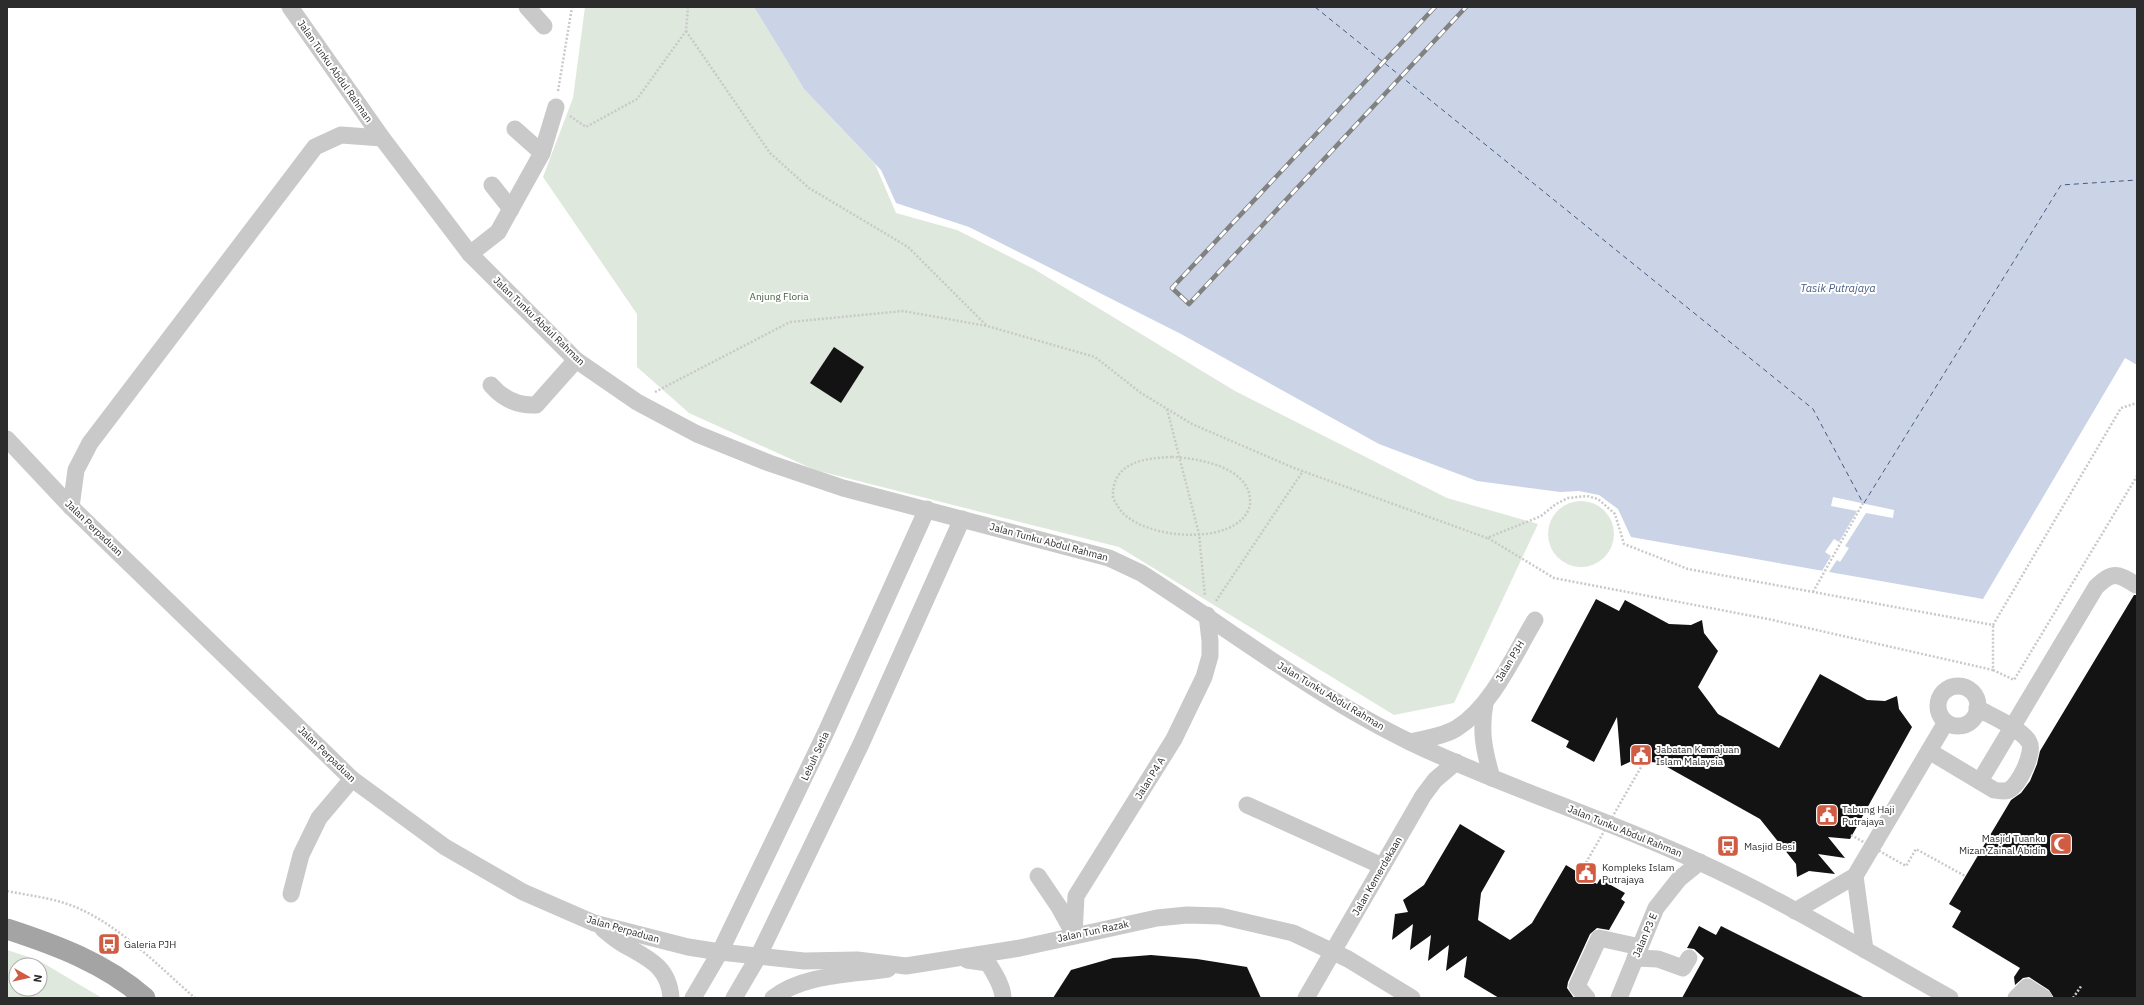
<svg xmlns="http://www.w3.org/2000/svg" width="2144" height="1005" viewBox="0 0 2144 1005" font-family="'IBM Plex Sans',sans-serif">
  <rect width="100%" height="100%" fill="#fff"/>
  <g fill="#dfe8dc" fill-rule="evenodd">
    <polygon points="585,7 754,7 804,89 875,164 896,213 957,230 1034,269 1235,391 1447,498 1538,524 1454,703 1394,715 1119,547 815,470 689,413 637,367 637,314 543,177 573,98"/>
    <circle cx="1581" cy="534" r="33"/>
    <path d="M7,950L38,960L102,998H7ZM16,965H40V989H16Z"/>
  </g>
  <polygon fill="#cad4e6" points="754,7 2137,7 2137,365 2125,358 1983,599 1631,537 1618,509 1599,495 1579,491 1560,492 1477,481 1379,444 1181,334 969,227 896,203 881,170 804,89"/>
  <polygon fill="#fff" points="1833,497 1894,510 1893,518 1866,513 1845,546 1849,548 1840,562 1837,560 1829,572 1822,571 1831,556 1825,552 1834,539 1839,542 1857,511 1831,506"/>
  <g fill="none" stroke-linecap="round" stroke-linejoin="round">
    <g stroke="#455c84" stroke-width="1" stroke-dasharray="5 4" stroke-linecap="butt">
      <polyline points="1315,7 1813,409 1863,503"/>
      <polyline points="1864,503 2061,185 2137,180"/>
    </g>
  </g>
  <g fill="#131313">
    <polygon points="834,347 864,367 841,403 810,383"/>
    <polygon points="2134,595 2137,595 2137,998 2054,998 2049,990 2029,977 2023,978 2015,985 2014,977 2020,968 1952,927 1961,911 1949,904 2011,800 2021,793 2030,781 2037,764 2040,751"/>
    <polygon points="1596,599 1619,611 1625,600 1669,624 1691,625 1702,620 1704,633 1718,651 1698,687 1718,714 1779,748 1820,674 1867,700 1885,701 1897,696 1899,709 1912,727 1850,839 1828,837 1845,858 1818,854 1835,874 1809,871 1797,877 1796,864 1760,819 1660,763 1634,760 1621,766 1617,717 1594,762 1566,747 1569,741 1531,721"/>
    <polygon points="1460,824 1505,851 1481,893 1478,920 1510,940 1532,923 1566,865 1597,884 1600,879 1625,893 1621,899 1625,902 1609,930 1597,928 1590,934 1568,982 1567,988 1574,998 1499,998 1464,977 1467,956 1446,971 1449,945 1428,961 1431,935 1410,950 1413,924 1392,940 1395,914 1408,912 1403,900 1424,885"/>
    <polygon points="1699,926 1716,935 1721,926 1865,998 1682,998 1704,958 1694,949 1687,948"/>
    <polygon points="1151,955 1197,959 1247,967 1261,998 1053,998 1071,970 1113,958"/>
  </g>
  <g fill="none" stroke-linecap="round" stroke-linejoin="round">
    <g stroke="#c9c9c9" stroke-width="2.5" stroke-dasharray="2 2" stroke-linecap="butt">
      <polyline points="686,31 770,153 809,188 908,247 987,326"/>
      <polyline points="558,91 572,7"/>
      <polyline points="570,116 586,127 637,99 686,31 688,7"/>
      <polyline points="655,392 790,322 903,311 987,326 1095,357 1141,393 1192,424 1294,468 1487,538 1541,516 1556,504 1568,498 1587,496 1598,499 1615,514 1624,544 1688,569 1993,625 2121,408 2137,403"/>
      <polyline points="1167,409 1199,534 1205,596"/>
      <path d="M1172,457C1198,458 1249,467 1250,500C1251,508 1246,516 1240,521C1214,543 1150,537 1125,515C1120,511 1117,505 1113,498C1111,462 1145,458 1172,457Z"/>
      <polyline points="1488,538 1554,578 1768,619 1993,670 1993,625"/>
      <polyline points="1813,592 1863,503"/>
      <polyline points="1216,601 1303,471"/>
      <polyline points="1993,670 2014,680 2137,476"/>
      <path d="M7,891C26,895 46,897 64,903C113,918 157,965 195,998"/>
      <polyline points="2073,998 2082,985"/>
    </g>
    <g stroke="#c9c9c9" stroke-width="17">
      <path d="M290,7L382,138L470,254L576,360L637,402L697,434L769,463L843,488L1109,558L1141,573C1229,629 1317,697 1410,742C1504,787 1604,818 1699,862C1785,901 1867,952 1950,998"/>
      <polyline points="527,7 544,26"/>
      <polyline points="515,129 542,153"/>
      <polyline points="492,185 511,209"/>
      <polyline points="470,254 498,232 542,153 556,107"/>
      <path d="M491,385C503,399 518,406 536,405L576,360"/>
      <polyline points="7,439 71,507 352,779 445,847 523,892 594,923 688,947 720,952 804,961 857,960 906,966 1020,948 1157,918 1187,915 1220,916 1293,933 1348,959 1412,998"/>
      <polyline points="71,507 76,470 90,443 315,147 341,135 382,138"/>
      <circle cx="1958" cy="706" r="20"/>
      <path d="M1485,703C1480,732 1484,750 1492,778"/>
      <path d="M1410,742C1425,738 1443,737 1457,728C1492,706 1514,655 1535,620"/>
      <path d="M1929,751L1994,790C1999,791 2004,792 2009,790C2019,785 2035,752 2029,742C2021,728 1991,716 1977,708"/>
      <path d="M1980,781L2096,587C2113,571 2117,573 2136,585"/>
      <polyline points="1247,805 1382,866"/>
      <polyline points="1038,876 1059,907 1074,934"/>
      <polyline points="1855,876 1865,950"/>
      <polyline points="291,894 301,855 319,818 352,779"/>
      <polyline points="1795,911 1855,876 1946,722"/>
      <path d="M603,929C609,934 616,940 623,944C647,958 669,966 671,998"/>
      <polyline points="1074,935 1076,896 1174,739 1204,677 1210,656 1210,641 1207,615"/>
      <polyline points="1635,958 1658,959 1683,968 1689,958"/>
      <path d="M967,960L988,963C994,973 1003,986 1003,998"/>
      <polyline points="693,998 720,952 826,732 927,509"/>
      <polyline points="734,998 758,957 861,744 962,519"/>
      <path d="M773,998C804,974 850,975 888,969"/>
      <polyline points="1306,998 1423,796 1435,780 1456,762"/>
      <polyline points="1587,998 1577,986 1599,938 1640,947"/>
      <polyline points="1619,998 1656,908 1679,879 1700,862"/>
      <polyline points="2016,998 2027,987 2044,998"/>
    </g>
    <path stroke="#a4a4a4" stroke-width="21" d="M7,929C56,945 105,963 145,998"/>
    <g stroke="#818181" stroke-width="4.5">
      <polyline id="rail" points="1435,7 1172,288 1189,304 1466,7"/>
    </g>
    <use href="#rail" stroke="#fff" stroke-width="3" stroke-dasharray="9" stroke-linecap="butt"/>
    <g stroke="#c9c9c9" stroke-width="2.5" stroke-dasharray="2 2" stroke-linecap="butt">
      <polyline points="1851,835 1906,866 1916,849 1965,876"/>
      <polyline points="1580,873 1644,762"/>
    </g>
  </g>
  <defs>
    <g id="civic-square" transform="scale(1.15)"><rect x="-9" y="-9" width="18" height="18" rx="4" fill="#cf5c43" stroke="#fff"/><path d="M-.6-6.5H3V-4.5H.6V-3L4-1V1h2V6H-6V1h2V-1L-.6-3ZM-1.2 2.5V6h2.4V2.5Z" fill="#fff"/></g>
    <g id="mosque-square" transform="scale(1.15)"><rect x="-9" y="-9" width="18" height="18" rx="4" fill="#cf5c43" stroke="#fff"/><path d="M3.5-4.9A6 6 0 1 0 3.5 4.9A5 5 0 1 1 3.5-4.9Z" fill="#fff"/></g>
    <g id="bus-square" transform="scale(1.15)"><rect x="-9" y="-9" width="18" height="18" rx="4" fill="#cf5c43" stroke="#fff"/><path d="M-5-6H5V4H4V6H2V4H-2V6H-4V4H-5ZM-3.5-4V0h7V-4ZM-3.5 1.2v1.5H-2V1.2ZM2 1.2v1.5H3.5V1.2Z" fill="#fff"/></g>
  </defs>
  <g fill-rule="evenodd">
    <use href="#civic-square" x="1641" y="755"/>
    <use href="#civic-square" x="1827" y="815"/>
    <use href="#mosque-square" x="2061" y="844"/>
    <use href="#bus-square" x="1728" y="846"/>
    <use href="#civic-square" x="1586" y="873"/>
    <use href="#bus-square" x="109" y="944"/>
  </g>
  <g text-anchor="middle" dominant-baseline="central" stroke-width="4" stroke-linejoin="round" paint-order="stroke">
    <g font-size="10" fill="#2c2c2c" stroke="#fff">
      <text transform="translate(335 71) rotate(55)">Jalan Tunku Abdul Rahman</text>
      <text transform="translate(539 321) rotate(44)">Jalan Tunku Abdul Rahman</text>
      <text transform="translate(94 528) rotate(44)">Jalan Perpaduan</text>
      <text transform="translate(1049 542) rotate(15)">Jalan Tunku Abdul Rahman</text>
      <text transform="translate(1510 661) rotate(-59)">Jalan P3H</text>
      <text transform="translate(1331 696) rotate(31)">Jalan Tunku Abdul Rahman</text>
      <text transform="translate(327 754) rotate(44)">Jalan Perpaduan</text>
      <text transform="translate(815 756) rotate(-65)">Lebuh Setia</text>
      <text transform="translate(1150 778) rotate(-58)">Jalan P4 A</text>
      <text transform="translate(1625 831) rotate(22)">Jalan Tunku Abdul Rahman</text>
      <text transform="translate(1377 876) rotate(-60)">Jalan Kemerdekaan</text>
      <text transform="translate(623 929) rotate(16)">Jalan Perpaduan</text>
      <text transform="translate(1093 931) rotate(-12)">Jalan Tun Razak</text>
      <text transform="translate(1645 935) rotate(-67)">Jalan P3 E</text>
    </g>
    <g font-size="10" fill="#476240" stroke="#fff">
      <text x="779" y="296">Anjung Floria</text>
    </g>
    <g font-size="10" fill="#2c2c2c" stroke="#fff" text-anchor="start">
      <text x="1656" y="749">Jabatan Kemajuan<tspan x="1656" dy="12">Islam Malaysia</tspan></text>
      <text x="1842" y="809">Tabung Haji<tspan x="1842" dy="12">Putrajaya</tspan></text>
      <text x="2046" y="838" text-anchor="end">Masjid Tuanku<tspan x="2046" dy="12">Mizan Zainal Abidin</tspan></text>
      <text x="1744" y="846">Masjid Besi</text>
      <text x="1602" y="867">Kompleks Islam<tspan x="1602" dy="12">Putrajaya</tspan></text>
      <text x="124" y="944">Galeria PJH</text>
    </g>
    <g font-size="11" font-style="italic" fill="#455c84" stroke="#fff">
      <text x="1838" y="288">Tasik Putrajaya</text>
    </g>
  </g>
  <rect width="2144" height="1005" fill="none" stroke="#2c2c2c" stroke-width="16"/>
  <g transform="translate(28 977) rotate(98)"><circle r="19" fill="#ffffff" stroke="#ababab"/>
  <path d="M0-3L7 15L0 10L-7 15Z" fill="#cf5c43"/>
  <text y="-6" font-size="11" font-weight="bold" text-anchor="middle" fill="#2c2c2c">N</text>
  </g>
</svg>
